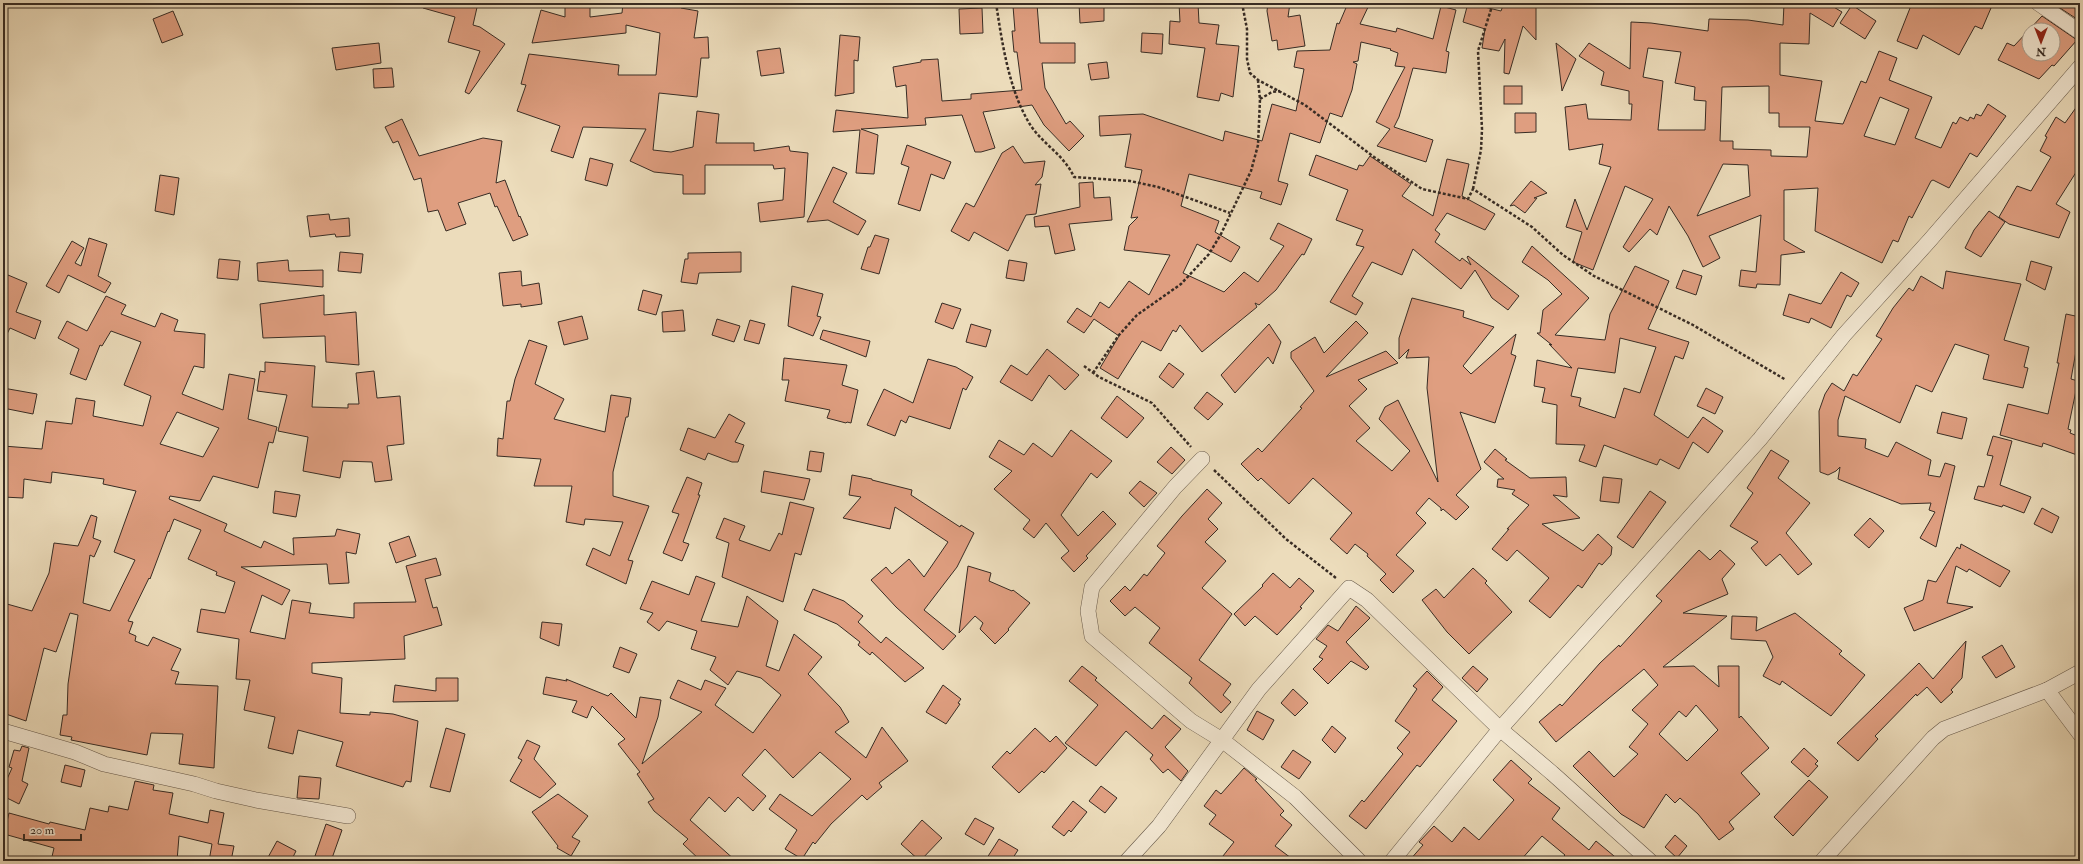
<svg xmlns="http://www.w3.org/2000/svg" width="2083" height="864" viewBox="0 0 2083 864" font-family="'IM FELL Double Pica',serif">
  <rect width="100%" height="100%" fill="#ecdcbb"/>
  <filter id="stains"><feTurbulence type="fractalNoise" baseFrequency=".005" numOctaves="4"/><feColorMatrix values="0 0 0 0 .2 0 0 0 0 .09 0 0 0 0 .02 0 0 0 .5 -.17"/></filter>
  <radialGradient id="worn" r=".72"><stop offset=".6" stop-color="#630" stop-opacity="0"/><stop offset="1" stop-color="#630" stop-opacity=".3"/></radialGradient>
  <g fill="#df9e80" stroke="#382c24" fill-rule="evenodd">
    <polygon points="424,3 478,3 473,25 480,27 505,44 469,94 465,92 480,51 448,42 455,17 423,8"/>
    <polygon points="565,3 590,4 590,17 622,13 623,3 682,3 681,8 698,11 694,38 708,37 709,58 701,58 697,97 659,93 653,150 671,152 693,147 697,111 719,114 716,143 754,143 754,151 789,146 790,151 808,153 804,217 760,222 758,203 783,200 785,168 774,169 773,165 705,165 705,194 683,194 683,175 654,172 630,161 646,129 583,127 573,158 551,151 560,126 517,111 526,85 521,84 529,54 619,65 618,75 656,75 660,33 626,25 626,33 532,43 541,10 565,17"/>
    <polygon points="1079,3 1104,3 1104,21 1080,23"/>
    <polygon points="1179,3 1198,3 1199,23 1219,25 1216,44 1239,46 1233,97 1221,93 1219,101 1197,97 1205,48 1169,44 1170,21 1180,22"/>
    <polygon points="1268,3 1290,3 1288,17 1300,15 1305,46 1278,50 1277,40 1272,41 1267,11"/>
    <polygon points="1348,3 1370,3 1360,24 1396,32 1397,28 1433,39 1441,6 1456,10 1446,51 1449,52 1446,73 1413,68 1399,117 1394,127 1433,140 1426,162 1377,146 1390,129 1376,122 1405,67 1395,66 1398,53 1390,50 1391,49 1361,42 1358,61 1353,62 1357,64 1352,90 1342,117 1330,113 1320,143 1290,133 1278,181 1288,184 1281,205 1260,198 1262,192 1189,174 1181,206 1219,221 1215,232 1240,247 1231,262 1197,244 1183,273 1224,292 1244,272 1258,282 1284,246 1270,239 1278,223 1312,239 1304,255 1302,254 1276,290 1259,305 1255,303 1257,307 1202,352 1180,325 1176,332 1173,330 1161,351 1142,341 1118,379 1100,368 1119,336 1094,319 1084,333 1067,322 1077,308 1091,317 1100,302 1109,308 1129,281 1149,295 1170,255 1124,250 1129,226 1138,217 1131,218 1142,170 1125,167 1131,134 1100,136 1099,116 1143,114 1223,141 1225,131 1262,141 1272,104 1296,111 1304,69 1294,67 1297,51 1330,50 1337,23 1339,24"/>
    <polygon points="1468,3 1501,11 1504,3 1536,3 1536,40 1523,26 1509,74 1504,73 1505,39 1499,51 1482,48 1485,29 1463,22"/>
    <polygon points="1912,3 1978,3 1991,8 1982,29 1975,26 1959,55 1923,35 1917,49 1897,41"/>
    <polygon points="2064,3 2070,3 2080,11 2080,21 2060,8"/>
    <polygon points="1037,4 1040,43 1075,43 1075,63 1042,63 1045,88 1066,124 1070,121 1084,136 1069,151 1044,125 1032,105 983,112 995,148 981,152 975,152 962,115 925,118 926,125 861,129 878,135 874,174 856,173 860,130 833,132 836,110 908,118 906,85 896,87 893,67 921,62 921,60 938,59 942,101 971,99 971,94 1022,90 1017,52 1014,52 1012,31 1015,31 1013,6"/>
    <path d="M1784,4L1832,6L1842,12L1833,27L1810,13L1809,44L1780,43V75L1822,81L1815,121L1843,124L1861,81L1866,83L1879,51L1897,58L1889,80L1932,97L1915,138L1941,148L1953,122L1956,124L1960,117L1968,121L1970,117L1974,119L1976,114L1981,116L1988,104L2006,116L1977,157L1970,153L1949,188L1933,180L1931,181L1912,218L1909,216L1898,242L1893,240L1882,263L1815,231L1818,188L1784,190V240L1805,252L1781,255L1780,285L1757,284L1756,288L1739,286L1741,270L1756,272L1761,215L1709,236L1720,258L1703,267L1688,236L1669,206L1657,235L1650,229L1629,252L1623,247L1653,199L1625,186L1593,270L1573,262L1582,232L1566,227L1575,199L1587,230L1611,167L1599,164L1603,144L1569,150L1565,107L1586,104L1588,119L1631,120L1632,104H1629V91L1601,85L1604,72L1579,56L1589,43L1630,69L1631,22L1651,23L1708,31L1709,19L1748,20L1783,25ZM1648,48L1681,52L1675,83L1695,87L1694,100L1706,101L1705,130H1658L1663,81L1643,77ZM1769,86V113H1779V127H1810L1807,157L1771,156V150L1733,149V141H1720L1722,87ZM1880,97L1909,109L1895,145L1864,136ZM1723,164L1748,165L1750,196L1697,216Z"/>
    <polygon points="1852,5 1876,21 1865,39 1840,23"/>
    <polygon points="982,8 983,33 960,34 959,9"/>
    <polygon points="173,11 183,35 162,43 153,19"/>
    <path d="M2042,16L2077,40L2054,66L2052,65L2039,79L1998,60L2007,43L2014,46ZM2029,30H2053V54H2029Z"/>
    <polygon points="1142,33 1163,34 1162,54 1141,52"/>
    <polygon points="840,35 860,37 858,61 854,60 854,93 835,96"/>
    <polygon points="379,43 381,63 336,70 332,48"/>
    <polygon points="1556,43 1576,59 1562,91"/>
    <polygon points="780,48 784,73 761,76 757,51"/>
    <polygon points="1107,62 1109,78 1091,80 1088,64"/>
    <polygon points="392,68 394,87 374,88 373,69"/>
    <rect x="1504" y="86" width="18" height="18"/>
    <polygon points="2080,102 2080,166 2056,204 2070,212 2059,238 2009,224 1999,217 2017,186 2031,191 2051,157 2040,151 2047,137 2045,136 2056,117 2065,123"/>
    <polygon points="1515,113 1536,113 1536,132 1515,133"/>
    <polygon points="402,119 419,156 483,138 502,141 496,183 505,180 519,217 520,216 528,235 513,241 497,206 495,207 490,193 458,203 466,224 446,231 438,210 428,212 421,178 414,180 398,141 393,143 385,127"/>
    <polygon points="907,145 951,162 944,179 931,174 920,211 898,204 909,167 901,164"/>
    <polygon points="1013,146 1024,163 1045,161 1042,177 1035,185 1041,184 1036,214 1026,215 1008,251 974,232 969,241 951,231 966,203 974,207 1002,153"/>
    <polygon points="1316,155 1357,170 1359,165 1363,166 1370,156 1411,184 1402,196 1433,216 1447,159 1469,164 1462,196 1495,214 1485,230 1447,213 1435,230 1440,234 1435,242 1460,261 1462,258 1471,265 1467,257 1468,256 1519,296 1508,310 1492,298 1475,270 1461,289 1413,249 1402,275 1372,262 1352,296 1363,303 1356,315 1330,302 1364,247 1356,245 1363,230 1336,220 1348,190 1309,175"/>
    <polygon points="590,158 613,164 607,186 585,180"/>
    <polygon points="833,167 847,173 833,202 866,221 858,235 828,220 807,222"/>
    <polygon points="160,175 179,178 174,215 155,211"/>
    <polygon points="1531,181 1547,193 1534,198 1537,198 1525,213 1514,205 1510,206"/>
    <polygon points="1093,182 1094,198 1110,197 1112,220 1069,224 1075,250 1055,254 1049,226 1035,227 1034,217 1080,207 1079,183"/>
    <polygon points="1989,211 2005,222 1981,257 1965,248 1974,230"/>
    <polygon points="329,214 330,220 349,218 350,236 336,237 335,234 310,237 307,216"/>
    <polygon points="875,235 889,239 879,274 861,269 868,247 870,247"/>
    <polygon points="89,238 107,244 98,276 111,283 105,293 68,275 59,293 46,286 72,241 84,248 75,263 81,266"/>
    <path d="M1532,246L1589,298L1555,335L1605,340L1610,314L1635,266L1669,281L1648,329L1689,342L1683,359L1675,356L1654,415L1688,438L1703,417L1723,431L1708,453L1693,442L1679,469L1660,459L1657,465L1604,445L1596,467L1579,461L1585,445L1556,444L1557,405L1542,402L1545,388L1534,386L1537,360L1572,368L1549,344L1552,345L1537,333H1540L1543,310L1562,294L1548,280L1522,262ZM1620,338L1656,347L1640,393L1624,388L1615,418L1579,406L1581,398L1571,396L1578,368L1615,373Z"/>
    <polygon points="340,252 363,254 361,273 338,271"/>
    <polygon points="741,252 741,272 699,273 697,284 681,282 685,259 688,259 688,253"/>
    <polygon points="219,259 240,261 238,280 217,278"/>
    <polygon points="288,260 289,271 323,270 323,287 258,281 257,263"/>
    <polygon points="1009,260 1027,263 1024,281 1006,278"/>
    <polygon points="2031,261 2052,267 2045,290 2026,280"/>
    <polygon points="1683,270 1702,276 1696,295 1676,288"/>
    <polygon points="521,271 522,286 539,283 542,304 521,307 521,304 503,306 499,273"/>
    <polygon points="1946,271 2021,284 2004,340 2029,347 2024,367 2028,368 2023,388 1983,379 1989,355 1955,344 1932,392 1916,385 1900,423 1845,396 1838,420 1838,436 1866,439 1865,448 1888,457 1896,442 1931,460 1928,475 1940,477 1945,463 1955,466 1936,547 1920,538 1935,512 1929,510 1931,503 1901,504 1838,479 1840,467 1836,471 1828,475 1820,472 1819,411 1825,394 1832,383 1844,391 1853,374 1857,376 1882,339 1876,336 1893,308 1909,288 1913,291 1921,276 1943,289"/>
    <polygon points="1841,272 1859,283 1851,297 1847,295 1831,328 1811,318 1809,323 1783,315 1789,294 1821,304"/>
    <polygon points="8,275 27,283 16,312 41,321 35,339 10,328 3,342 3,288"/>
    <polygon points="792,286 823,294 817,316 821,317 813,336 788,326"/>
    <polygon points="643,290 662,295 656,315 638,310"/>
    <polygon points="324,295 324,315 356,312 359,365 326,362 325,336 263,338 260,304"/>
    <path d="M106,296L126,305L121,314L155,327L161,313L178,320L174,331L205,334L204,368L194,366L182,394L223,410L229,374L255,379L248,419L277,427L273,443L269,442L258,488L213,476L200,501L170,496L169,499L227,524L224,531L261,548L264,541L294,555L293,538L335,536L337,529L360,534L356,554L346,552L349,583L329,584L327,564L241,567L290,590L282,605L262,595L250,632L285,639L292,600L311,603L309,613L354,618V603L416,602L406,566L436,558L441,575L425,579L433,608L437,607L442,625L404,636L405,659L312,663V673L342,678L340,713L370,715V712L393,714L418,721L411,782L406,781L403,787L336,766L343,742L298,730L293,754L268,748L275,717L244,710L250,680L236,679L239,639L197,632L201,609L225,613L235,582L216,575L217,572L188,559L201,530L174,519L169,532L168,531L150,579L149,578L128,621L133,622L129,633L136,636L135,641L148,646L153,637L181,649L171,670L179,672L175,684L218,686L214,768L179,764L183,734L151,733L147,755L71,740L72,737L60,735L63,715H67L68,684L78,615L70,613L56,652L44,648L26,721L3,713V617L7,604L32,611L49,573L54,543L78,546L91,515L97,517L93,538L101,541L94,557L90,555L83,603L110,611L135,560L114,552L136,491L103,484L104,479L52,472L51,483L24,479L23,498L3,497V446L42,449L46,421L72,424L76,398L95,401L93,416L143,426L151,396L124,385L141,342L111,331L102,346L100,345L86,380L70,374L79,349L58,338L67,321L87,331ZM177,412L219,428L203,457L160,444Z"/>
    <polygon points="1412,298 1464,311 1463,317 1494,327 1463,366 1471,374 1516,334 1511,354 1516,356 1495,423 1460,412 1481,469 1456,495 1469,507 1456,520 1443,509 1441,511 1441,508 1429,498 1416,513 1426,523 1396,555 1414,571 1393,593 1380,580 1386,574 1367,556 1368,554 1355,544 1347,554 1330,539 1352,513 1313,478 1289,504 1261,478 1258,481 1241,464 1258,448 1262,452 1302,408 1300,407 1314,391 1291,358 1291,352 1315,337 1324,353 1356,321 1368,333 1326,377 1386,351 1398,363 1358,380 1367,389 1349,406 1370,428 1356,441 1392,471 1410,451 1379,419 1385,407 1398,400 1438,482 1427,388 1429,357 1406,358 1409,349 1399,359 1399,338"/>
    <polygon points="942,303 961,309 953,329 935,322"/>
    <polygon points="683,310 685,331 663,332 662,312"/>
    <polygon points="2066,314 2080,317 2080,340 2078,340 2071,379 2078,381 2068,429 2071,430 2070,433 2080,437 2080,456 2043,443 2042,447 2000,435 2008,404 2048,414 2059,363 2057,363"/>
    <polygon points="582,316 588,339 564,345 558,322"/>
    <polygon points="717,319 740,326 734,342 712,335"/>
    <polygon points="750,320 765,324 759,344 744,340"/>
    <polygon points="971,324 991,330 986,347 966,342"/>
    <polygon points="1269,324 1281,342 1273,364 1268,357 1235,393 1221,375"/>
    <polygon points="823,330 870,341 866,357 820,339"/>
    <polygon points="529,340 547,346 535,384 564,399 554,419 605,432 611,395 631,398 628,417 626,417 613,472 613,496 649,506 628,560 633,561 626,584 586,565 593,548 610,556 623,522 585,519 584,525 566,522 572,486 534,486 541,459 497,456 498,438 503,439 507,401 510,401 515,379"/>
    <polygon points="1047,349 1079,375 1065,390 1049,375 1032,401 1000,382 1011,365 1027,375"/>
    <polygon points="784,358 847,365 842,385 858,390 851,423 847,422 846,423 827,418 830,410 785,401 789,380 782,380"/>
    <polygon points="928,359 956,367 973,377 966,390 963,388 950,429 909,416 906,423 901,420 895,436 867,425 884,389 913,403"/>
    <polygon points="265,362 315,366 312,407 348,408 348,404 359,404 356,373 374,371 377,398 400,396 404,444 387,446 392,480 375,482 372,462 343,461 340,478 303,471 308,437 278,431 287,395 257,391 260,371 265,372"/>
    <polygon points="1169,363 1184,374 1173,388 1159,377"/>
    <polygon points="3,388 37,394 33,414 3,408"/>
    <polygon points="1706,388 1723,397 1715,414 1697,406"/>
    <polygon points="1207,392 1223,404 1208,420 1194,408"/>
    <polygon points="1117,396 1144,418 1127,438 1101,418"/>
    <polygon points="1942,412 1967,418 1962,439 1937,433"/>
    <polygon points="729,414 745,423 735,442 744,445 738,462 732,462 708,453 705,460 680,450 688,428 715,438"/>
    <polygon points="1071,430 1112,461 1097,478 1091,473 1061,515 1078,536 1103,511 1116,524 1086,556 1088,558 1074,572 1061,558 1069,551 1046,523 1034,538 1023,529 1030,520 994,489 1012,471 989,457 999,440 1024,455 1033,443 1052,457"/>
    <polygon points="1993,436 2012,441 2000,485 2031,497 2024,513 2003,505 2002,507 1974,499 1978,486 1984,487 1993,456 1987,455"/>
    <polygon points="1171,447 1185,460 1172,474 1157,462"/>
    <polygon points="1495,449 1507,459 1505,460 1530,478 1566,477 1567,497 1553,495 1580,518 1542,524 1583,551 1598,534 1612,547 1611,555 1602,565 1599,563 1582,588 1578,585 1550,618 1529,601 1549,578 1517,550 1507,561 1492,549 1509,529 1507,529 1529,505 1512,494 1515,490 1497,487 1498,479 1504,479 1484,462"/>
    <polygon points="1771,450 1789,461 1778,478 1810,503 1786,533 1812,564 1798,575 1780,554 1766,566 1751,548 1758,542 1730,526 1753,493 1747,488"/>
    <polygon points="810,451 824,453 821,472 807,470"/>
    <polygon points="764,471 810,479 804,500 761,492"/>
    <polygon points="852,475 872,479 872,480 912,490 911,495 960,527 961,525 974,533 957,567 924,610 956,636 943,650 896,607 871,580 886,567 892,574 909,559 924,577 948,542 895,507 890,529 843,518 861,497 849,495"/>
    <polygon points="687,477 702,483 698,495 700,495 683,542 689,544 682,561 663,553 679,514 672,512"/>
    <polygon points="1603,477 1622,479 1619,503 1600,501"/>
    <polygon points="1140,481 1157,493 1144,507 1129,493"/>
    <polygon points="1207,489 1222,503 1208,519 1218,529 1205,542 1226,561 1202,588 1232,614 1199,660 1231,684 1223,695 1231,702 1221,713 1189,683 1192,678 1149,643 1160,628 1135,607 1125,616 1110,601 1125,586 1130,591 1144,574 1147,576 1165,553 1157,546 1182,516"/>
    <polygon points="275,491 300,495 296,517 273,513"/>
    <polygon points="1650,491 1666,502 1633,548 1617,537"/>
    <polygon points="790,502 814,508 801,555 795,553 783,602 722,577 729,543 716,538 724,518 745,526 739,540 770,551 779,533 782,535"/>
    <polygon points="2042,508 2059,517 2052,533 2034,524"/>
    <polygon points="1870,518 1884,531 1869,548 1854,535"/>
    <polygon points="409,536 416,556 396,563 389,543"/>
    <polygon points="1961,544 2010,571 2000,587 1969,569 1967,572 1956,566 1947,603 1973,607 1914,631 1904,608 1923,600 1928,580 1936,582 1957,547 1960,549"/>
    <path d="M1699,550L1710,560L1720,550L1735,564L1722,579L1728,594L1683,613L1727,616L1663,667L1694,666L1719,687L1718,666H1739V718L1741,716L1769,748L1741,773L1760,794L1729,822L1734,829L1719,840L1698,814L1680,798L1675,803L1666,794L1644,828L1621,814L1573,766L1589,751L1614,777L1638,754L1629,747L1648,724L1632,710L1658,685L1644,669L1556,742L1539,722L1560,704L1562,706L1600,663L1619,645L1620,647L1662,601L1656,596ZM1696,705L1718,730L1687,761L1659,734L1679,711L1686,717Z"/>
    <polygon points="968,566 991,573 989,581 1012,591 1013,590 1030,603 1008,629 1009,630 995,644 980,629 983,623 975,616 959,633"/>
    <polygon points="1473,568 1487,581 1485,583 1512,612 1469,654 1447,632 1422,600 1436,589 1444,598"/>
    <polygon points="1273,573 1290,588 1299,578 1314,591 1300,607 1302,608 1277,635 1255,616 1245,626 1234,614 1263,586 1262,585"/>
    <polygon points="696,576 715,583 701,621 738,627 747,596 778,621 766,666 779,671 794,634 822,657 808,674 840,707 849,722 835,732 866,758 882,727 908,761 879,783 882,787 867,800 862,795 831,824 815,844 813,842 802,859 785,849 797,830 769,809 780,794 812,816 851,779 820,752 793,778 765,749 742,775 766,796 753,811 738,797 725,812 709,797 690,820 736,861 701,861 683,844 688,839 654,811 648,802 654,799 637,774 640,772 618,744 625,739 592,706 587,718 572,712 577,701 543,694 546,677 567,681 566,679 608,696 611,693 636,718 640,697 661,700 658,717 642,764 702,712 670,698 678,680 701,690 705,680 726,688 715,705 753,733 781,695 761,678 737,671 728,685 710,670 716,657 691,649 697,631 667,621 659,631 647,622 653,613 640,609 652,581 689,595"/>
    <polygon points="813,589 844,601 863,616 858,622 881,643 886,637 924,668 905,682 872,652 870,655 858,645 860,642 837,624 804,610"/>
    <polygon points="1356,606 1370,618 1346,642 1369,667 1366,670 1351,661 1328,684 1313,669 1323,659 1319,657 1327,646 1316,639 1328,625 1338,631"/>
    <polygon points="1795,613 1842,651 1839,654 1865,675 1831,716 1782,681 1780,685 1763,676 1773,657 1766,641 1731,639 1732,616 1757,617 1756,631"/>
    <polygon points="542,622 562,624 559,646 540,638"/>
    <polygon points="1966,641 1962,678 1951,690 1953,692 1941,703 1927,687 1917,696 1916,694 1875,736 1878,739 1858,761 1837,743 1919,663 1933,679"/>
    <polygon points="2002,645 2015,667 1996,678 1982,657"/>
    <polygon points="620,647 637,654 629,673 613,667"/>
    <polygon points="1082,666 1097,678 1095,680 1152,729 1164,715 1181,729 1165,747 1188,771 1181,781 1168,769 1163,773 1150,759 1153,755 1126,731 1096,766 1065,743 1098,705 1069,681"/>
    <polygon points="1473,666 1488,679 1477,692 1462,678"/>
    <polygon points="1427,671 1443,687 1432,700 1457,721 1420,767 1417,765 1366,829 1349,816 1362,800 1364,802 1403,754 1397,748 1410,732 1395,721 1417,689 1413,686"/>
    <polygon points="436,678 458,678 458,701 393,702 395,685 436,691"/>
    <polygon points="943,685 961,699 958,703 960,704 946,724 926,712"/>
    <polygon points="1293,689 1308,703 1295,716 1281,703"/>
    <polygon points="1257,711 1274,720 1263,740 1247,730"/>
    <polygon points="1332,726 1346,738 1335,753 1322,740"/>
    <polygon points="446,728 465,734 450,792 430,787"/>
    <polygon points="1035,728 1050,742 1056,736 1067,748 1044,773 1042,771 1019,793 992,767 1007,751 1010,754"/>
    <polygon points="527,740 540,746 534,759 556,784 540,798 510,781 522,760 518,758"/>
    <polygon points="22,746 29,748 22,781 28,784 19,804 3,796 3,788 12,768 9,767 14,750 20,751"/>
    <polygon points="1804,748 1818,761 1815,764 1818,766 1808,777 1791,762"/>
    <polygon points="1293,750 1311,762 1299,779 1281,767"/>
    <polygon points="1511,760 1532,779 1528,783 1560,808 1552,819 1589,850 1596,841 1620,861 1559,861 1565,855 1542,836 1520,861 1409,861 1423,845 1419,842 1434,826 1452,842 1464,827 1479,840 1514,800 1493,780"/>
    <polygon points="65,765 85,770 81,787 61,782"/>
    <polygon points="1244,768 1257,779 1255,780 1284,811 1280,815 1292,825 1275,846 1295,861 1219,861 1234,842 1209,824 1216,815 1204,806 1216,790 1221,794"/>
    <polygon points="299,776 321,778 319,799 297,798"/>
    <polygon points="1809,780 1828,797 1793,836 1774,817"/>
    <polygon points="135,781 154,785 153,790 173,793 169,814 208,823 210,810 224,813 218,844 234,846 231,861 209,861 212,844 179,836 177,861 107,859 107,861 51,861 54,848 4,834 9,813 49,824 50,822 85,830 90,808 108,812 109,806 128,810"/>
    <polygon points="1101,786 1117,798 1105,813 1089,801"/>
    <polygon points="558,794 588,816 572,837 580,841 571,856 557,848 558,846 532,812"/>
    <polygon points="1073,801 1087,812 1071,832 1069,830 1064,836 1052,827"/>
    <polygon points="975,818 994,828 984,845 965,834"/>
    <polygon points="922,820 942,838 920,861 901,844"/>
    <polygon points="326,824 342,830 331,861 315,856"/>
    <polygon points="1675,835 1687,846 1677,858 1665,847"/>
    <polygon points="999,839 1018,850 1011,861 985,861"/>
    <polygon points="277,841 296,851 291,861 266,861"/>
  </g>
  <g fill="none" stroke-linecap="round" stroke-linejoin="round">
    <g stroke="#65584a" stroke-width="16">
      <g id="minor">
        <polyline points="2038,3 2080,32"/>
        <polyline points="1202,459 1175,487 1092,587 1088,611 1092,636 1191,721 1222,740 1295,797 1359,861"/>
        <polyline points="2047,690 2080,734"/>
        <polyline points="3,731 75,752 104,764 194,784 216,791 256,800 348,816"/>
        <polyline points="1127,861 1159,826 1259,689 1349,588 1367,600 1500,729 1552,773 1650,861"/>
        <polyline points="1392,861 1500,729 1760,439 1844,335 1930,240 2080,67"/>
        <polyline points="1822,861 1933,738 1944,729 2047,690 2080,672"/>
      </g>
    </g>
    <g stroke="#382c24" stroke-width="2.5" stroke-dasharray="3 2" stroke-linecap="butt">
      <path d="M996,3C1002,42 1009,92 1031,126C1044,145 1064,155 1074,177L1130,181L1158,187L1230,213"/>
      <polyline points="1242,3 1247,29 1247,59 1250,73 1258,80 1305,105 1374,157 1422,189 1468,199 1473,189 1532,227 1563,255 1594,276 1693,325 1786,380"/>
      <polyline points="1260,99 1272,92 1280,91"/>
      <polyline points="1473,189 1481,150 1482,129 1478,51 1493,3"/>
      <polyline points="1084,366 1099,377 1152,403 1191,447"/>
      <polyline points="1093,373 1119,335 1137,315 1181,284 1209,254 1221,234 1251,171 1258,145 1260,99 1258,81"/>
      <polyline points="1214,470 1286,539 1336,578"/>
    </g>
    <use href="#minor" stroke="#f3e8d3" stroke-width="15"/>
  </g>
  <rect width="2083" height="864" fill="none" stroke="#ecdcbb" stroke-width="16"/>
  <rect x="4" y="4" width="2075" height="856" fill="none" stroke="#382c24" stroke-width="2"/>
  <rect x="8" y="8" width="2067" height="848" fill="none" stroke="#382c24"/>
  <g transform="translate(2041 42) rotate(180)"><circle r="19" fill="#f3e8d3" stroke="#a89d8d"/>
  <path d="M0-3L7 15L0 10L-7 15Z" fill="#8f2418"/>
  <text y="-6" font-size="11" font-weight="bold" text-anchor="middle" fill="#382c24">N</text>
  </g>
  <path d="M24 834v6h57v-6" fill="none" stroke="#382c24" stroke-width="2"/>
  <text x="30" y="834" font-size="12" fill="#382c24" stroke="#f3e8d3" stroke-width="3" paint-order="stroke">20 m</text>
  <rect width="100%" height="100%" filter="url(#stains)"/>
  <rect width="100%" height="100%" fill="url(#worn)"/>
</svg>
